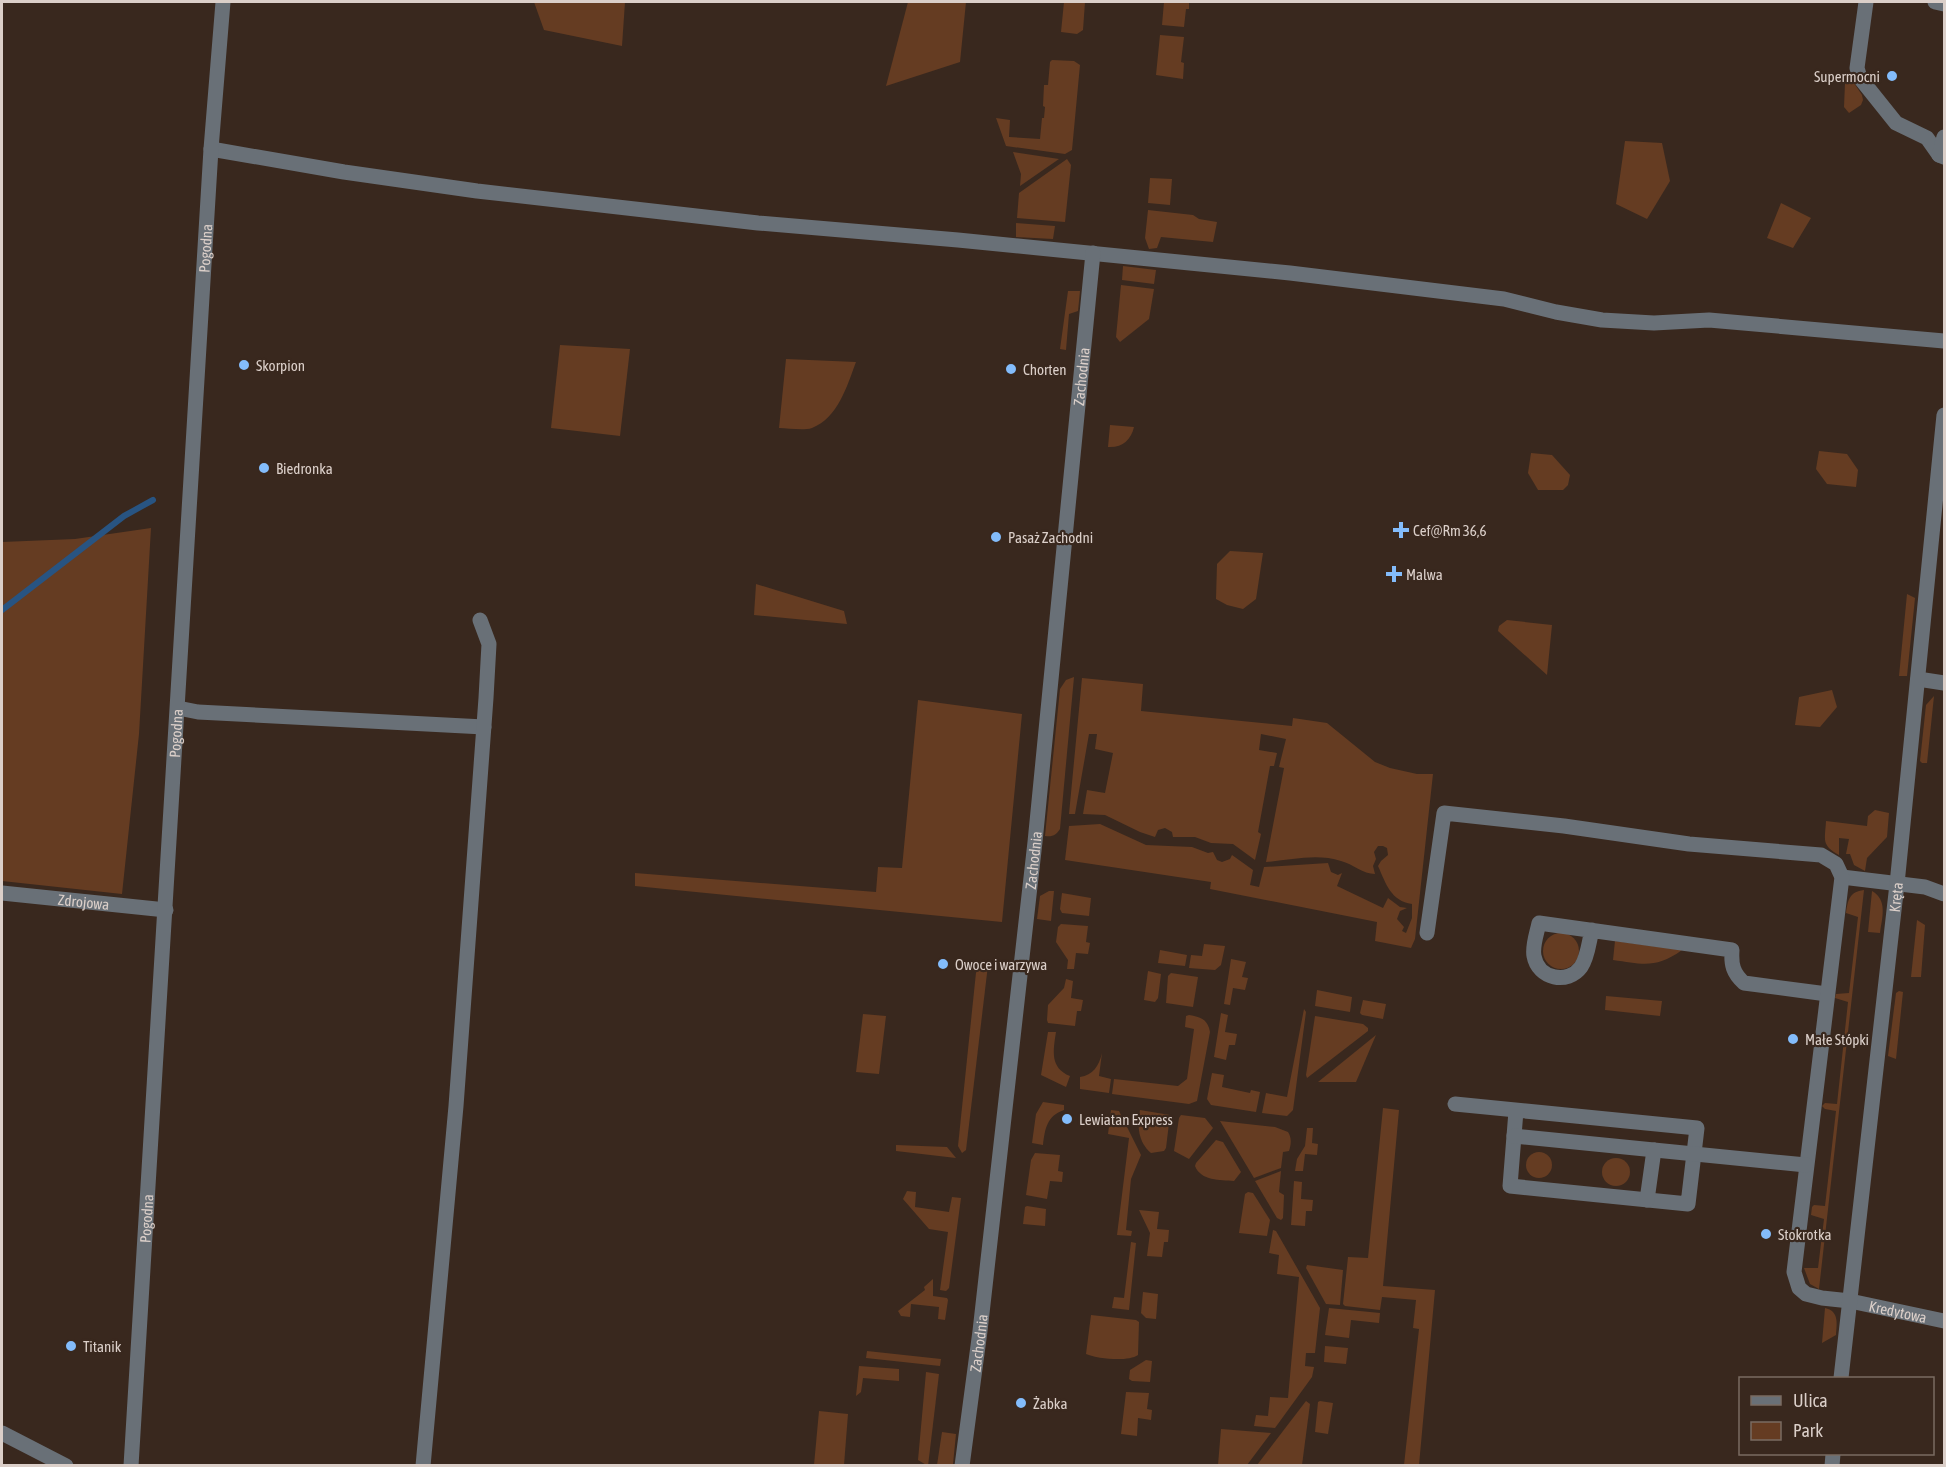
<svg xmlns="http://www.w3.org/2000/svg" width="1946" height="1467" viewBox="0 0 1946 1467" font-family="'Asap Condensed',sans-serif">
  <rect width="100%" height="100%" fill="#39281e"/>
  <g fill="#653c22">
    <polygon points="534,2 625,2 622,46 544,30"/>
    <polygon points="908,2 966,2 960,62 886,86"/>
    <polygon points="1064,2 1085,2 1083,30 1077,34 1061,32"/>
    <polygon points="1164,2 1189,2 1189,9 1186,9 1184,27 1162,25"/>
    <polygon points="1160,35 1184,37 1181,62 1184,63 1183,79 1156,75"/>
    <polygon points="1052,60 1074,61 1080,65 1072,150 1065,154 1006,146 996,118 1010,120 1009,137 1040,139 1042,118 1044,118 1045,107 1043,106 1044,85 1048,85 1050,62"/>
    <polygon points="1845,83 1854,83 1862,95 1863,100 1861,105 1849,113 1844,107"/>
    <polygon points="1625,141 1662,143 1670,181 1647,219 1616,204"/>
    <polygon points="1013,152 1059,159 1020,186 1021,174"/>
    <polygon points="1067,159 1071,165 1065,222 1017,218 1019,193"/>
    <polygon points="1150,178 1172,179 1170,205 1148,203"/>
    <polygon points="1781,203 1811,218 1793,248 1767,238"/>
    <polygon points="1148,210 1193,215 1199,219 1217,222 1213,242 1161,237 1157,248 1149,249 1145,238"/>
    <polygon points="1016,223 1055,226 1053,239 1016,237"/>
    <polygon points="1123,266 1156,270 1154,284 1122,280"/>
    <polygon points="1121,285 1154,289 1149,319 1120,342 1116,337"/>
    <polygon points="1068,291 1080,291 1078,311 1069,314 1066,350 1060,349"/>
    <polygon points="560,345 630,349 620,436 551,428"/>
    <path d="M786,359L856,362C847,386 838,418 812,428C803,431 788,428 779,428Z"/>
    <path d="M1110,425L1134,427C1131,440 1122,448 1108,447Z"/>
    <polygon points="1819,451 1847,454 1858,470 1856,487 1827,484 1816,469"/>
    <polygon points="1531,453 1552,455 1570,475 1568,485 1563,490 1538,490 1528,473"/>
    <polygon points="151,528 139,734 122,894 2,881 2,542 75,539"/>
    <polygon points="1230,551 1263,553 1256,599 1243,609 1227,605 1216,599 1217,564"/>
    <polygon points="756,584 844,611 847,624 754,615"/>
    <polygon points="1907,594 1915,598 1907,676 1899,676"/>
    <polygon points="1507,620 1552,625 1547,675 1498,631 1499,626"/>
    <path d="M1074,677L1060,829C1056,835 1053,837 1045,836L1060,689L1066,680Z"/>
    <path d="M1082,678L1143,684L1141,711L1292,726L1293,718L1327,723L1375,762L1390,768L1417,774H1433L1415,939L1411,948L1375,941L1377,922L1210,889L1211,882L1065,860L1069,826L1100,824L1146,845L1192,847L1208,853L1213,852L1217,860L1222,862L1230,859L1232,855L1253,870L1250,885L1259,887L1264,867L1328,863L1331,872L1338,875L1342,873L1337,886L1383,908L1388,898L1400,907L1407,908L1400,911L1397,919L1404,927L1402,931L1406,933L1412,918V904C1391,901 1386,884 1378,866L1381,861L1388,855L1387,848L1383,846H1378L1374,852L1376,859L1373,866L1375,874C1363,874 1353,864 1341,861C1317,853 1290,860 1266,862L1284,768L1279,767L1286,739L1261,734L1259,750L1277,753L1274,766H1270L1258,832L1261,834L1255,860L1233,844L1211,843L1195,837H1173L1172,832L1165,828L1158,830L1155,837L1140,832L1105,815L1083,814L1087,790L1105,793L1113,753L1095,749L1097,734H1089L1075,814H1069Z"/>
    <polygon points="1832,690 1837,707 1820,727 1795,725 1799,697"/>
    <polygon points="1934,696 1927,763 1922,763 1920,761 1926,705"/>
    <polygon points="918,700 1022,714 1002,922 635,886 635,873 876,892 878,867 902,868"/>
    <path d="M1875,810L1889,813L1887,837L1867,858L1865,871L1854,865L1850,854H1846L1849,839L1839,838V855C1821,845 1825,840 1826,821L1867,826L1868,816Z"/>
    <path d="M1864,890L1819,1289L1810,1284L1804,1268H1818L1824,1219L1811,1215L1812,1207L1814,1205L1825,1206L1836,1111L1825,1109L1822,1106L1825,1103L1837,1104L1848,1002L1835,998L1836,994L1849,993L1858,917L1846,913C1848,900 1849,892 1864,890Z"/>
    <polygon points="1049,891 1054,891 1051,921 1037,919 1040,896"/>
    <path d="M1872,891C1888,900 1882,918 1880,933L1868,932Z"/>
    <polygon points="1062,893 1091,898 1089,916 1062,913 1060,909"/>
    <polygon points="1917,920 1925,925 1921,977 1911,977"/>
    <polygon points="1061,924 1088,926 1086,942 1090,943 1088,954 1076,953 1074,969 1067,969 1068,960 1056,942 1058,927"/>
    <circle cx="1561" cy="951" r="18"/>
    <path d="M1615,941L1682,950C1656,969 1642,964 1613,960Z"/>
    <polygon points="1204,944 1225,946 1221,965 1215,970 1189,968 1191,955 1202,956"/>
    <polygon points="1160,950 1187,955 1185,966 1158,963"/>
    <polygon points="1231,959 1246,962 1242,977 1248,978 1245,990 1233,988 1230,1005 1224,1004"/>
    <polygon points="977,963 988,965 966,1150 962,1153 958,1146"/>
    <polygon points="1148,971 1161,974 1158,998 1155,1002 1144,1000"/>
    <polygon points="1171,973 1198,977 1193,1007 1166,1003 1168,976"/>
    <polygon points="1066,979 1073,981 1071,998 1083,1000 1081,1011 1077,1011 1075,1026 1048,1023 1047,1020 1048,1005 1064,988"/>
    <polygon points="1317,990 1352,997 1350,1012 1315,1006"/>
    <polygon points="1899,991 1903,992 1896,1059 1888,1056 1896,993"/>
    <polygon points="1606,996 1662,1001 1660,1016 1605,1010"/>
    <polygon points="1363,1000 1386,1004 1383,1019 1362,1015 1360,1013"/>
    <polygon points="1304,1009 1306,1012 1293,1110 1287,1116 1262,1113 1266,1093 1287,1097"/>
    <polygon points="1221,1013 1228,1015 1225,1032 1237,1034 1235,1045 1229,1045 1226,1060 1214,1057"/>
    <polygon points="863,1014 886,1016 879,1074 856,1072"/>
    <path d="M1189,1015C1200,1017 1208,1019 1210,1032L1197,1101L1189,1104L1112,1094L1114,1079L1178,1086L1187,1079L1194,1029L1185,1027L1186,1016Z"/>
    <polygon points="1315,1016 1363,1024 1368,1028 1368,1031 1307,1078 1306,1075"/>
    <path d="M1048,1032H1056C1053,1051 1050,1068 1070,1076L1066,1087L1041,1075Z"/>
    <polygon points="1376,1035 1356,1082 1318,1082"/>
    <path d="M1102,1053L1099,1076L1111,1079L1109,1093L1080,1089V1077C1093,1075 1099,1066 1102,1053Z"/>
    <polygon points="1212,1073 1224,1075 1222,1087 1250,1093 1251,1090 1260,1092 1256,1112 1211,1105 1207,1099"/>
    <path d="M1043,1102L1064,1105V1110C1047,1116 1045,1128 1043,1145L1032,1143L1036,1114Z"/>
    <polygon points="1383,1108 1399,1110 1383,1286 1435,1290 1419,1465 1404,1465 1419,1329 1413,1328 1416,1300 1382,1297 1380,1310 1345,1306 1343,1304 1348,1257 1368,1258"/>
    <polygon points="1111,1110 1119,1111 1141,1155 1131,1179 1126,1230 1132,1231 1131,1236 1117,1235 1129,1138 1108,1134"/>
    <path d="M1140,1110L1170,1115L1166,1148L1164,1151L1151,1153C1138,1142 1137,1126 1140,1110Z"/>
    <polygon points="1181,1115 1205,1118 1213,1128 1189,1159 1174,1151 1179,1118"/>
    <path d="M1220,1121L1275,1127L1288,1132C1292,1138 1291,1145 1289,1151L1283,1152L1281,1168L1254,1178Z"/>
    <polygon points="1307,1128 1313,1128 1312,1143 1318,1144 1317,1155 1305,1154 1303,1171 1295,1171 1297,1159 1305,1146"/>
    <path d="M1216,1140L1223,1142L1241,1172L1234,1181C1220,1180 1201,1181 1195,1166L1196,1163Z"/>
    <polygon points="896,1145 947,1147 956,1158 896,1151"/>
    <circle cx="1539" cy="1165" r="13"/>
    <polygon points="1035,1153 1060,1155 1058,1171 1063,1172 1062,1182 1050,1181 1047,1199 1026,1195 1031,1160"/>
    <circle cx="1616" cy="1172" r="14"/>
    <polygon points="1281,1171 1279,1192 1284,1195 1283,1218 1281,1220 1277,1218 1255,1181"/>
    <polygon points="1294,1181 1302,1182 1301,1199 1313,1200 1312,1211 1306,1211 1305,1226 1291,1225"/>
    <polygon points="907,1191 916,1192 915,1207 949,1212 952,1197 961,1198 949,1288 946,1291 940,1290 948,1232 929,1229 903,1199"/>
    <polygon points="1248,1192 1253,1193 1270,1220 1267,1236 1239,1233 1245,1194"/>
    <polygon points="1027,1206 1046,1209 1045,1226 1023,1224 1025,1207"/>
    <polygon points="1139,1210 1159,1212 1157,1229 1169,1230 1168,1242 1164,1242 1162,1257 1147,1256 1150,1233"/>
    <polygon points="1273,1230 1276,1231 1320,1308 1315,1353 1306,1353 1305,1366 1314,1367 1312,1377 1275,1428 1254,1426 1256,1415 1268,1416 1270,1397 1288,1398 1299,1277 1277,1274 1279,1255 1269,1253"/>
    <polygon points="1131,1242 1136,1243 1129,1310 1112,1308 1114,1297 1124,1298"/>
    <polygon points="1307,1265 1343,1270 1340,1305 1326,1304 1306,1268"/>
    <polygon points="933,1279 933,1296 947,1298 948,1300 945,1320 938,1319 939,1307 911,1304 910,1317 901,1316 898,1311 925,1290 924,1287"/>
    <polygon points="1143,1292 1158,1294 1156,1319 1146,1318 1141,1313"/>
    <polygon points="1329,1308 1380,1313 1379,1323 1351,1320 1349,1338 1325,1335"/>
    <path d="M1825,1308C1839,1311 1837,1323 1836,1335L1822,1343Z"/>
    <path d="M1091,1315L1136,1320L1139,1322L1138,1355C1128,1362 1098,1359 1086,1354Z"/>
    <polygon points="1325,1346 1348,1348 1346,1364 1324,1362"/>
    <polygon points="867,1351 941,1359 940,1366 866,1358"/>
    <polygon points="1146,1360 1152,1361 1150,1382 1132,1381 1129,1379 1130,1370"/>
    <polygon points="859,1366 899,1369 899,1381 863,1378 861,1392 856,1396"/>
    <polygon points="926,1372 939,1374 928,1466 918,1460"/>
    <polygon points="1126,1392 1149,1393 1147,1409 1152,1410 1151,1420 1138,1418 1137,1436 1121,1434"/>
    <polygon points="1306,1401 1310,1404 1302,1465 1257,1465"/>
    <polygon points="1320,1401 1333,1403 1328,1434 1315,1432 1318,1402"/>
    <polygon points="819,1411 848,1414 844,1465 814,1465"/>
    <polygon points="1221,1429 1271,1433 1247,1465 1218,1465"/>
    <polygon points="942,1432 956,1434 953,1464 937,1465"/>
  </g>
  <g fill="none" stroke-linecap="round" stroke-linejoin="round">
    <polyline stroke="#285482" stroke-width="6" points="2,610 124,516 153,500"/>
    <g stroke="#697077" stroke-width="15">
      <polyline points="1866,2 1857,68 1860,78 1896,123 1927,138 1939,155 1944,157"/>
      <polyline points="1935,2 1944,4"/>
      <polyline points="211,149 344,172 477,191 758,223 958,240 1290,273 1504,299 1556,312 1602,320 1654,323 1709,320 1944,341"/>
      <polyline points="1939,155 1944,137"/>
      <polyline points="1918,679 1944,683"/>
      <polyline points="178,708 198,712 484,727"/>
      <polyline points="1842,877 1925,887 1944,894"/>
      <path id="s1" d="M2,893L166,910"/>
      <path d="M1592,930C1589,941 1588,957 1581,967C1568,985 1538,979 1534,956C1532,946 1537,933 1539,923L1732,950C1731,965 1733,973 1744,983L1827,994"/>
      <path id="s2" d="M1427,933L1444,813L1564,826L1689,844L1821,855L1836,864L1842,877L1794,1272L1799,1288L1806,1294L1822,1298L1850,1301L1944,1321"/>
      <polyline points="1455,1104 1697,1128 1688,1204 1510,1186 1516,1111"/>
      <polyline points="1514,1136 1806,1165"/>
      <polyline points="1647,1200 1654,1150"/>
      <path id="s3" d="M1841,1378L1897,884L1944,415"/>
      <polyline points="2,1433 66,1466"/>
      <path id="s4" d="M131,1466L211,149L223,2"/>
      <polyline points="423,1466 456,1106 486,698 489,644 480,620"/>
      <path id="s5" d="M962,1466L980,1331L1035,842L1093,253"/>
      <polyline points="1832,1466 1833,1454"/>
    </g>
  </g>
  <g fill="#83bcfb" stroke="#39281e" stroke-width="2">
    <circle cx="1892" cy="76" r="6"/>
    <circle cx="244" cy="365" r="6"/>
    <circle cx="1011" cy="369" r="6"/>
    <circle cx="264" cy="468" r="6"/>
    <path d="M1398 521h6v6h6v6h-6v6h-6v-6h-6v-6h6z"/>
    <circle cx="996" cy="537" r="6"/>
    <path d="M1391 565h6v6h6v6h-6v6h-6v-6h-6v-6h6z"/>
    <circle cx="943" cy="964" r="6"/>
    <circle cx="1793" cy="1039" r="6"/>
    <circle cx="1067" cy="1119" r="6"/>
    <circle cx="1766" cy="1234" r="6"/>
    <circle cx="71" cy="1346" r="6"/>
    <circle cx="1021" cy="1403" r="6"/>
  </g>
  <g text-anchor="middle" dominant-baseline="central" stroke-width="4.5" stroke-linejoin="round" paint-order="stroke">
    <g font-size="15" fill="#dbcfc9" stroke="#39281e" text-anchor="start">
      <text x="1880" y="76" text-anchor="end">Supermocni</text>
      <text x="256" y="365">Skorpion</text>
      <text x="1023" y="369">Chorten</text>
      <text x="276" y="468">Biedronka</text>
      <text x="1413" y="530">Cef@Rm 36,6</text>
      <text x="1008" y="537">Pasaż Zachodni</text>
      <text x="1406" y="574">Malwa</text>
      <text x="955" y="964">Owoce i warzywa</text>
      <text x="1805" y="1039">Małe Stópki</text>
      <text x="1079" y="1119">Lewiatan Express</text>
      <text x="1778" y="1234">Stokrotka</text>
      <text x="83" y="1346">Titanik</text>
      <text x="1033" y="1403">Żabka</text>
    </g>
    <g font-size="15" fill="#dbcfc9" stroke="#39281e">
      <text stroke="none"><textPath href="#s4" startOffset="1220">Pogodna</textPath></text>
      <text stroke="none"><textPath href="#s5" startOffset="1096">Zachodnia</textPath></text>
      <text stroke="none"><textPath href="#s4" startOffset="734">Pogodna</textPath></text>
      <text stroke="none"><textPath href="#s5" startOffset="610">Zachodnia</textPath></text>
      <text stroke="none"><textPath href="#s3" startOffset="484">Kręta</textPath></text>
      <text stroke="none"><textPath href="#s1" startOffset="82">Zdrojowa</textPath></text>
      <text stroke="none"><textPath href="#s4" startOffset="248">Pogodna</textPath></text>
      <text stroke="none"><textPath href="#s2" startOffset="1050">Kredytowa</textPath></text>
      <text stroke="none"><textPath href="#s5" startOffset="124">Zachodnia</textPath></text>
    </g>
  </g>
  <rect width="1946" height="1467" fill="none" stroke="#dbcfc9" stroke-width="6"/>
  <rect x="1739" y="1377" width="195" height="78" fill="#39281e" stroke="#7a6b62" stroke-width="1.5"/>
  <rect x="1751" y="1396" width="30" height="9" fill="#697077" stroke="#7a6b62" stroke-width="1.5"/>
  <text x="1793" y="1407" font-size="18" fill="#dbcfc9">Ulica</text>
  <rect x="1751" y="1422" width="30" height="18" fill="#653c22" stroke="#7a6b62" stroke-width="1.5"/>
  <text x="1793" y="1437" font-size="18" fill="#dbcfc9">Park</text>
</svg>
